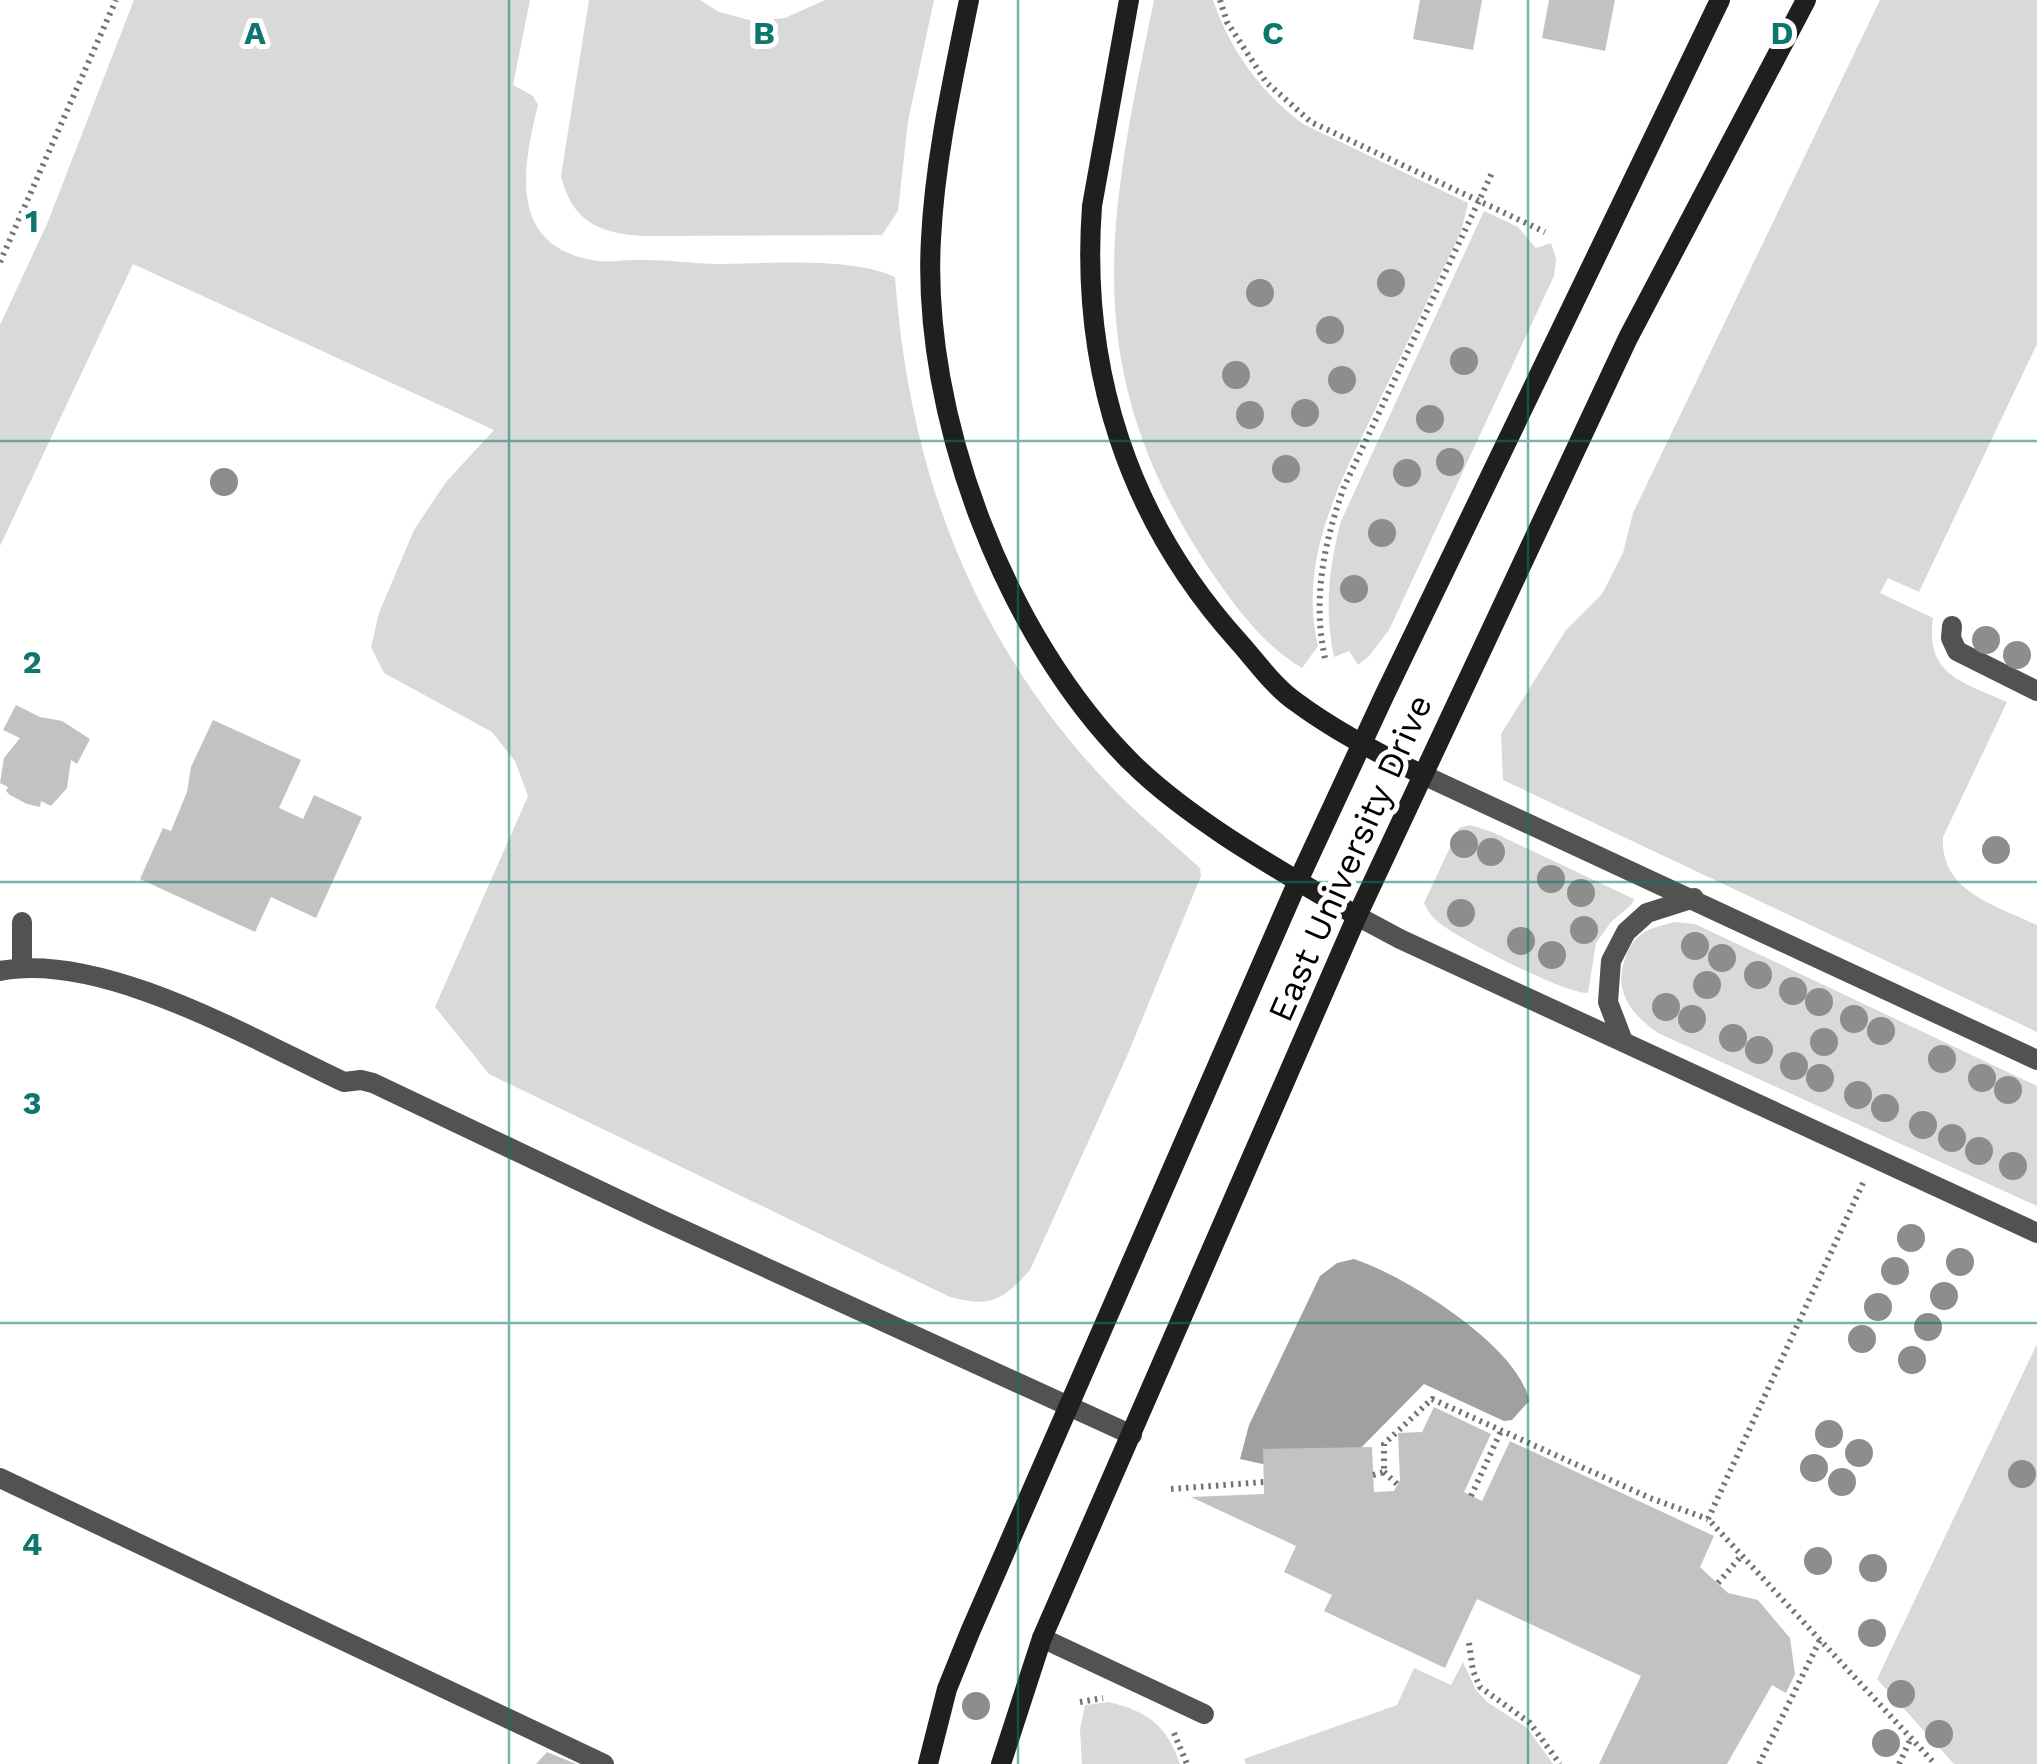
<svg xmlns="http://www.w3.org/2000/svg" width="2037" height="1764" viewBox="0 0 2037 1764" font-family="'Work Sans',sans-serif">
  <rect width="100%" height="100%" fill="#fff"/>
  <g fill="#d9d9d9">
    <path d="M134,0H530L513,85L533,96L538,105C523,166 507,245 592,260C611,264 627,259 645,260C668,260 690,263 713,264C764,264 850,256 895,277C909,467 969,632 1099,774C1130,808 1166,837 1200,868L1201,876L1127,1056L1030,1270C1003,1300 991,1308 950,1297L489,1074L435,1007L528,796L515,761L492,732L384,673L371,647L379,613L414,530L446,482L494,430L133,264L0,546V325L47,224Z"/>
    <path d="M589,0H700L719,12L753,21L785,18L825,0H934L908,121L898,211L882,235L642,236C598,233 572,221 561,176Z"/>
    <path d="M1154,0H1213C1230,50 1261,93 1303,124L1468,203L1461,232C1435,285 1410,338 1384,391C1346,472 1296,554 1318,646L1302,668C1260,644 1227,596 1201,556C1076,360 1110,213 1154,0Z"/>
    <path d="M1880,0H2037V344L1919,592L1888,578L1880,593L1933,618C1925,676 1963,682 2007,702L1943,837C1940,892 1996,905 2037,925V1032L1503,780L1501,734L1566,630L1602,594L1623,553L1633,513Z"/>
    <path d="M1484,211L1518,227L1536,248L1551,243L1556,259L1554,276L1389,630L1369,656L1358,665L1349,651L1334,657C1324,610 1329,566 1341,521Z"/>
    <path d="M1470,825L1492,832L1634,899L1632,904L1611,922L1596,943L1588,993C1564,994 1459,939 1438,922C1431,916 1428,911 1424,903L1459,828Z"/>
    <path d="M1674,922L1695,924L2037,1086V1206L1658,1033C1632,1015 1613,992 1625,959C1628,949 1634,939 1643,933C1652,927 1664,925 1674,922Z"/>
    <polygon points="2037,1344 2037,1764 1954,1764 1877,1679"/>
    <polygon points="1463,1662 1476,1690 1487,1702 1527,1728 1553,1764 1246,1764 1244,1759 1397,1705 1414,1668 1451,1685"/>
    <path d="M1109,1702C1149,1712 1166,1725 1180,1764H1082L1080,1729L1085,1705Z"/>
  </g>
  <path fill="#a0a0a0" d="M1354,1259C1404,1275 1520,1347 1529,1401L1512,1420L1504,1421L1424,1384L1343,1466H1272L1240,1459L1249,1425L1320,1276L1337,1263Z"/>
  <g fill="#c2c2c2">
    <polygon points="1420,0 1482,0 1473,50 1413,39"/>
    <polygon points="1549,0 1615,0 1605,51 1542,38"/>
    <polygon points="16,705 40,717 62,721 90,739 77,764 71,760 67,788 51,806 41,801 40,807 27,804 10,795 6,791 8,787 0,783 4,758 20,738 3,730"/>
    <polygon points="213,720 301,760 279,808 303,819 314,795 362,817 316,918 271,897 255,932 140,879 163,828 171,831 187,792 191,767"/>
    <polygon points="1434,1407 1491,1434 1464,1492 1482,1501 1510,1441 1714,1536 1700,1567 1728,1593 1758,1600 1790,1638 1795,1674 1786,1693 1772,1685 1727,1764 1599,1764 1641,1676 1477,1599 1445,1668 1324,1611 1332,1595 1284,1572 1296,1546 1191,1497 1264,1494 1263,1449 1372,1447 1374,1492 1394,1491 1400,1480 1398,1433 1422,1432"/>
    <polygon points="547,1752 576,1764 536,1764"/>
  </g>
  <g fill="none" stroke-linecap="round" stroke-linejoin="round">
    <g stroke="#747474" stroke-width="6" stroke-dasharray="2.5 5" stroke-linecap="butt">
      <polyline points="1220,0 1227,22 1266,82 1311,122 1545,232"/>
      <polyline points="0,262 116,0"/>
      <path d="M1325,658C1312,599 1324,543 1344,487L1492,173"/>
      <polyline points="1863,1183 1708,1519 1935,1764"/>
      <polyline points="1384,1472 1398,1485"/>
      <polyline points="1373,1475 1384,1472 1384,1444 1432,1399 1650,1498 1708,1519"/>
      <polyline points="1171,1489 1264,1482"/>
      <polyline points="1471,1496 1501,1431"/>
      <polyline points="1718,1583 1742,1555"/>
      <polyline points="1469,1643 1473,1671 1480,1687 1530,1723 1560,1764"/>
      <polyline points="1080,1702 1103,1698"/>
      <polyline points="1174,1733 1187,1764"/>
      <polyline points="1759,1764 1820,1640"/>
      <polyline points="1899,1764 1911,1738"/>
    </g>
    <g stroke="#525252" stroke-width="20">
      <polyline points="1952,626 1951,638 1957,651 2037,691"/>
      <polyline points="22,922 22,966"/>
      <path d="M0,971C102,951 252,1039 344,1082L361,1080L373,1083L655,1217L1132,1435"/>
      <polyline points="0,1478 604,1764"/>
      <polyline points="1042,1638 1204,1714"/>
    </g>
    <g stroke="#525252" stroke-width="20">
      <polyline points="1421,774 2037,1060"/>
      <polyline points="1357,916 1400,939 2037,1233"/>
      <polyline points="1623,1041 1608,1002 1611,961 1626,932 1647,913 1694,898"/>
    </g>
    <g stroke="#1f1f1f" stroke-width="20">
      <path d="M969,0C953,79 935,158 931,239C921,416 1006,638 1132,763C1192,822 1283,872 1357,916"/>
      <path d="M1129,0L1092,206C1080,369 1128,519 1238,641C1256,661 1274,687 1296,702C1335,731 1377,753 1421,774"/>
      <polyline points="928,1764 947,1689 970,1632 1298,881 1385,694 1720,0"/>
      <polyline points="1001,1764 1042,1638 1357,916 1628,338 1806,0"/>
    </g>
  </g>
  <g fill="#8d8d8d">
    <circle cx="1391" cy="283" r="14"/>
    <circle cx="1260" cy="293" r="14"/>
    <circle cx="1330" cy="330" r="14"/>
    <circle cx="1464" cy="361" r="14"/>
    <circle cx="1236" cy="375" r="14"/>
    <circle cx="1342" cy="380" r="14"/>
    <circle cx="1305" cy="413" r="14"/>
    <circle cx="1250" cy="415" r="14"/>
    <circle cx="1430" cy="419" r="14"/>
    <circle cx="1450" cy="462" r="14"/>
    <circle cx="1286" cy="469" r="14"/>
    <circle cx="1407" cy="473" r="14"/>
    <circle cx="224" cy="482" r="14"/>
    <circle cx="1382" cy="533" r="14"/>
    <circle cx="1354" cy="589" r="14"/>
    <circle cx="1986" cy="640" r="14"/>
    <circle cx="2017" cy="655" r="14"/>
    <circle cx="1464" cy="844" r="14"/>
    <circle cx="1996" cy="850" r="14"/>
    <circle cx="1491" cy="852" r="14"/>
    <circle cx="1551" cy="879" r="14"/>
    <circle cx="1581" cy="893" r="14"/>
    <circle cx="1461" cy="913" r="14"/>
    <circle cx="1584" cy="930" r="14"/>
    <circle cx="1521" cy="941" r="14"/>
    <circle cx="1695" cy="946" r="14"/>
    <circle cx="1552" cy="955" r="14"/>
    <circle cx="1722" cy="958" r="14"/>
    <circle cx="1758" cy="975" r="14"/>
    <circle cx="1707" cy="985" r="14"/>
    <circle cx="1793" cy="991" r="14"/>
    <circle cx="1819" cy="1002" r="14"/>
    <circle cx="1666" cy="1007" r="14"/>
    <circle cx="1692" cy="1019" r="14"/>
    <circle cx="1854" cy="1019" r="14"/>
    <circle cx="1881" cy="1031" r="14"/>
    <circle cx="1733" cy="1038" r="14"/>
    <circle cx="1824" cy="1042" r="14"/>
    <circle cx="1759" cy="1050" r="14"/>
    <circle cx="1942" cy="1059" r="14"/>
    <circle cx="1794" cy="1066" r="14"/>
    <circle cx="1820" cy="1078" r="14"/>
    <circle cx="1982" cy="1078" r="14"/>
    <circle cx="2008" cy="1090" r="14"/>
    <circle cx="1858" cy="1095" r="14"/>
    <circle cx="1885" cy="1108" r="14"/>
    <circle cx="1923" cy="1125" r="14"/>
    <circle cx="1952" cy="1138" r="14"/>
    <circle cx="1979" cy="1151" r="14"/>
    <circle cx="2013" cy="1166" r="14"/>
    <circle cx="1911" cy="1238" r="14"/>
    <circle cx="1960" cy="1262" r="14"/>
    <circle cx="1895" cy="1271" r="14"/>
    <circle cx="1944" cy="1296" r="14"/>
    <circle cx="1878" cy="1307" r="14"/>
    <circle cx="1928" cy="1327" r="14"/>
    <circle cx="1862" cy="1339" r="14"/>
    <circle cx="1912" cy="1360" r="14"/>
    <circle cx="1829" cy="1434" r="14"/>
    <circle cx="1859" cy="1453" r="14"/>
    <circle cx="1814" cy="1468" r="14"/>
    <circle cx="2022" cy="1474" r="14"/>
    <circle cx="1842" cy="1482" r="14"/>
    <circle cx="1818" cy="1561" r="14"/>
    <circle cx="1873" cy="1568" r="14"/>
    <circle cx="1872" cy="1633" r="14"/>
    <circle cx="1901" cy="1694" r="14"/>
    <circle cx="976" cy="1706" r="14"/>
    <circle cx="1939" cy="1734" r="14"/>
    <circle cx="1886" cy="1743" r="14"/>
  </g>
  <path fill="none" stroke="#0f766e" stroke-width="2.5" stroke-opacity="0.55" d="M509,0V1764M1018,0V1764M1528,0V1764M0,441H2037M0,882H2037M0,1323H2037"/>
  <g text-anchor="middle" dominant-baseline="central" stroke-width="10" stroke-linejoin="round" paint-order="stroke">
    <g font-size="35" fill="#000" stroke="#fff">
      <text transform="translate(1350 858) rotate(-66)">East University Drive</text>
    </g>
  </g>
  <g font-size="32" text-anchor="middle" font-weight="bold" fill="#0f766e" stroke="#fff" stroke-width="10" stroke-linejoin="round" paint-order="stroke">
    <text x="255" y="44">A</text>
    <text x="764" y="44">B</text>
    <text x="1273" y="44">C</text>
    <text x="1782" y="44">D</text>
    <text x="32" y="232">1</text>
    <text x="32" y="673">2</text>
    <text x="32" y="1114">3</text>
    <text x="32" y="1555">4</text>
  </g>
</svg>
